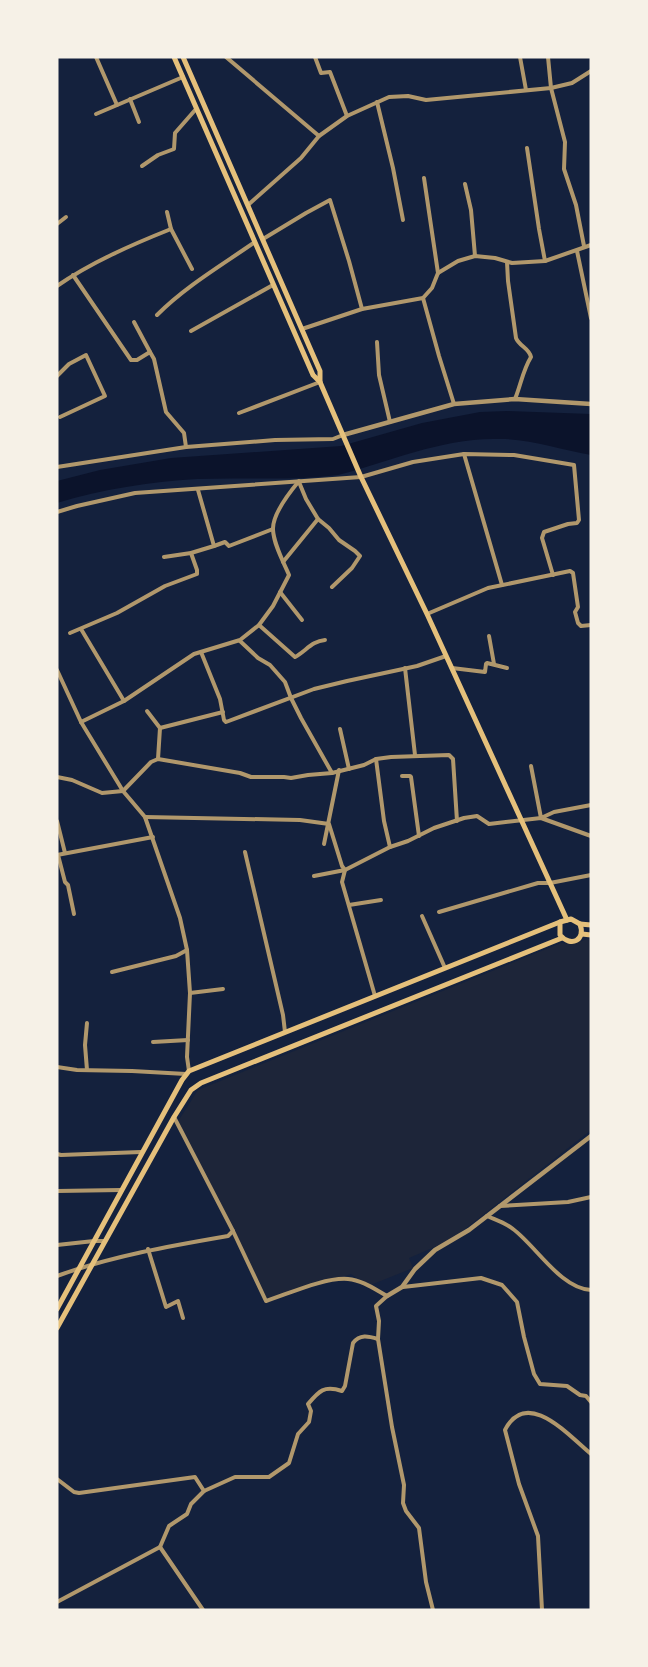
<svg xmlns="http://www.w3.org/2000/svg" width="648" height="1667" viewBox="0 0 648 1667" font-family="Karla,sans-serif">
  <rect width="100%" height="100%" fill="#14213d"/>
  <polygon fill="#1d2539" points="588,939 591,939 591,1130 451,1240 409,1258 413,1268 368,1286 351,1274 267,1300 177,1123 198,1090 561,943 572,944"/>
  <path fill="#0b132b" d="M507,411L591,414V455C561,450 531,439 500,439C444,437 392,461 338,475C292,481 244,477 197,479C149,482 103,489 57,503V481L100,470L171,458L341,446L422,423L480,412Z"/>
  <g fill="none" stroke-linecap="round" stroke-linejoin="round">
    <g stroke="#b1986c" stroke-width="4">
      <polyline points="96,57 117,105"/>
      <polyline points="226,57 319,136"/>
      <polyline points="315,57 321,73 330,72 347,116"/>
      <polyline points="520,57 526,90"/>
      <polyline points="548,57 551,88 565,142 564,169 576,205 584,246"/>
      <polyline points="130,99 139,122"/>
      <polyline points="377,102 393,168 403,220"/>
      <polyline points="96,114 183,77"/>
      <polyline points="527,148 539,229 545,261"/>
      <polyline points="142,166 158,155 174,149 175,133 196,109"/>
      <polyline points="424,178 438,273"/>
      <polyline points="465,184 471,210 475,256"/>
      <polyline points="248,205 301,158 319,136 347,116 389,97 408,96 426,100 551,88 572,83 591,71"/>
      <polyline points="167,212 171,229 192,269"/>
      <polyline points="57,224 66,217"/>
      <polyline points="263,239 306,213 330,200 349,261 362,309"/>
      <polyline points="577,251 591,318"/>
      <path d="M507,262L508,281L516,338C519,346 529,348 531,357C523,370 521,384 515,399"/>
      <polyline points="73,275 131,360 137,360 150,352 154,359 166,412 184,433 186,447"/>
      <path d="M57,286C92,262 131,245 171,229"/>
      <polyline points="423,298 439,356 454,404"/>
      <path d="M157,315C186,286 222,265 255,242"/>
      <polyline points="134,322 150,352"/>
      <polyline points="302,329 362,309 423,298 432,288 438,273 458,261 475,256 495,258 512,263 545,261 591,245"/>
      <polyline points="191,331 273,285"/>
      <polyline points="377,342 379,375 390,422"/>
      <polyline points="57,376 69,364 86,355 105,396 60,417"/>
      <polyline points="239,413 320,382"/>
      <polyline points="464,454 502,585"/>
      <polyline points="57,467 186,447 275,440 333,439 343,435"/>
      <polyline points="299,482 306,499 318,519 329,528 339,540 355,551 360,556 352,568 332,587"/>
      <polyline points="57,512 77,506 135,493 361,477 413,462 464,454 514,455 574,465 579,520 577,523 568,524 544,532 542,538 553,575"/>
      <polyline points="214,546 225,542 229,546 273,529"/>
      <polyline points="164,557 191,553 214,546 198,490"/>
      <polyline points="283,562 318,519"/>
      <polyline points="280,592 302,620"/>
      <polyline points="427,614 488,588 570,571 573,573 578,607 575,612 578,623 581,626 591,625"/>
      <path d="M259,625L295,657C306,651 312,641 325,640"/>
      <polyline points="81,629 124,701"/>
      <polyline points="70,633 117,613 165,586 197,574 197,570 191,553"/>
      <polyline points="489,636 494,664"/>
      <polyline points="240,641 258,658 270,665 285,682 291,698 301,718 332,773"/>
      <polyline points="201,652 220,699 224,720 226,722 314,689 347,681 417,666 446,656"/>
      <polyline points="405,668 415,755"/>
      <polyline points="452,668 485,672 486,664 487,663 507,668"/>
      <polyline points="57,670 81,722 123,791 145,817 180,918 187,950 190,993 187,1057 189,1071"/>
      <polyline points="147,711 160,728 158,759"/>
      <path d="M81,722L124,701L194,654L240,640L259,625L273,606L288,577L289,575C283,561 274,545 273,530C272,515 289,493 299,481"/>
      <polyline points="160,728 223,712"/>
      <polyline points="340,729 349,769"/>
      <polyline points="376,759 384,821 390,847"/>
      <polyline points="531,766 541,818 554,812 591,805"/>
      <polyline points="402,776 410,776 411,777 419,836"/>
      <polyline points="57,777 72,780 102,793 123,791 151,762 158,759 240,773 251,777 284,777 291,778 308,775 332,773 364,765 376,759 391,757 449,755 453,759 457,821"/>
      <polyline points="145,817 300,820 329,824 342,866 345,870 342,882 375,996"/>
      <polyline points="57,821 65,853"/>
      <polyline points="324,844 339,770"/>
      <polyline points="245,852 283,1015 285,1032"/>
      <polyline points="57,855 153,837"/>
      <polyline points="58,855 65,882 68,885 74,914"/>
      <polyline points="314,876 345,870 390,847 408,841 434,828 464,818 477,816 489,824 541,818 591,836"/>
      <polyline points="349,905 381,900"/>
      <polyline points="439,912 538,883 550,883 591,875"/>
      <polyline points="422,916 445,968"/>
      <polyline points="112,972 176,956 187,950"/>
      <polyline points="190,993 223,989"/>
      <polyline points="87,1023 85,1045 87,1070"/>
      <polyline points="153,1042 188,1040"/>
      <polyline points="57,1067 77,1070 132,1071 186,1074"/>
      <path d="M174,1117L233,1231L266,1301C288,1294 325,1277 348,1279C362,1280 376,1290 387,1296L376,1306L379,1321L378,1339L392,1427L404,1485L403,1503L406,1511L419,1528L426,1582L433,1610"/>
      <polyline points="57,1154 61,1155 141,1152"/>
      <polyline points="57,1191 121,1190"/>
      <polyline points="500,1206 568,1202 591,1197"/>
      <path d="M487,1216C496,1220 506,1223 513,1229C536,1246 561,1289 591,1290"/>
      <polyline points="57,1245 94,1241 105,1241"/>
      <polyline points="148,1249 166,1307 178,1301 183,1318"/>
      <path d="M57,1276C112,1256 170,1246 228,1236L233,1231"/>
      <polyline points="403,1287 481,1278 502,1285 517,1302 524,1337 534,1374 540,1384 567,1386 580,1395 586,1396 591,1402"/>
      <polyline points="57,1479 74,1492 79,1493 195,1477 204,1491"/>
      <polyline points="160,1547 203,1610"/>
      <path d="M57,1602L160,1547L169,1526L187,1514L191,1504L204,1491L235,1477H269L289,1463L298,1434L309,1422L311,1411L308,1404C319,1391 324,1385 342,1391L345,1386L353,1343C360,1334 368,1336 378,1339"/>
      <path d="M542,1610L538,1536L519,1484L505,1430C527,1387 569,1436 591,1454"/>
    </g>
    <g stroke="#b1986c" stroke-width="4.5">
      <polyline points="343,435 454,404 515,399 591,404"/>
      <polyline points="387,1296 402,1287 415,1269 435,1250 469,1230 591,1136"/>
    </g>
    <g stroke="#e5c07b" stroke-width="5">
      <polyline points="174,57 313,375 320,382"/>
      <polyline points="183,57 320,371 320,382 361,477 427,614 567,920"/>
      <path d="M571,919L580,924C586,940 571,948 560,935V922Z"/>
      <polyline points="580,924 591,925"/>
      <polyline points="582,934 591,935"/>
      <polyline points="57,1309 182,1080 189,1071 560,922"/>
      <polyline points="57,1328 174,1117 191,1090 201,1083 562,938"/>
    </g>
  </g>
  <rect width="648" height="1667" fill="none" stroke="#f6f1e7" stroke-width="117"/>
</svg>
